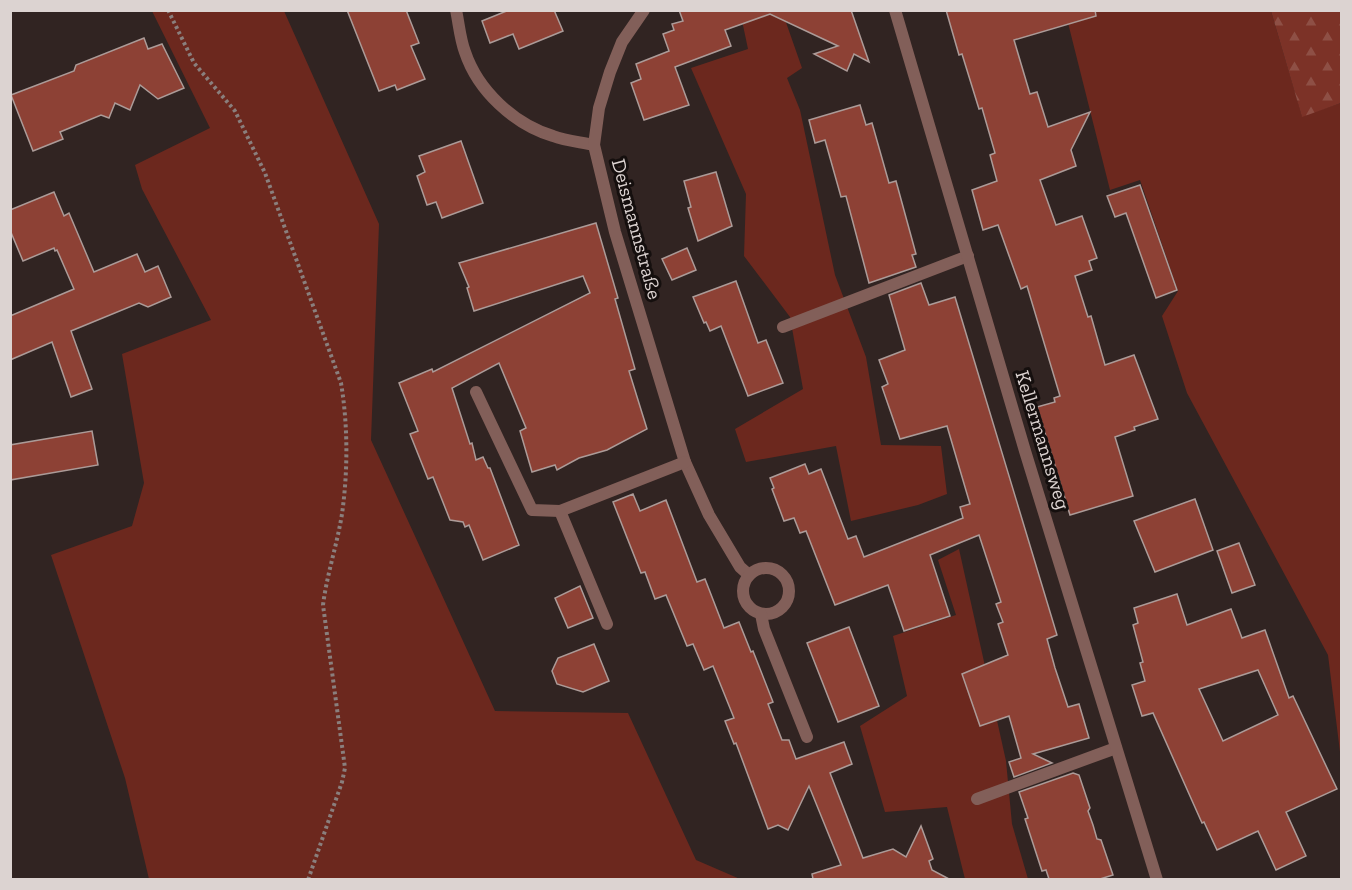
<svg xmlns="http://www.w3.org/2000/svg" width="1352" height="890" viewBox="0 0 1352 890" font-family="'Zilla Slab',serif">
  <defs>
    <pattern id="forest-firs" width="22" height="20" patternUnits="userSpaceOnUse" patternTransform="scale(1.5)"><rect width="22" height="20" fill="#7c3227"/><path d="M5 1l3.5 6h-7zM16 11l3.5 6h-7z" fill="#8e4f45"/></pattern>
  </defs>
  <rect width="100%" height="100%" fill="#312422"/>
  <g fill="#6c281e">
    <polygon points="152,11 284,11 379,224 371,440 495,711 628,713 696,860 740,879 149,879 125,778 51,555 132,526 144,483 122,354 211,320 142,189 135,165 210,128"/>
    <polygon points="740,11 782,11 802,68 787,78 800,110 835,275 866,357 881,445 941,446 947,494 918,505 851,521 836,446 746,462 735,429 803,389 790,317 744,256 746,194 691,68 748,49"/>
    <polygon points="1065,11 1271,11 1302,116 1341,103 1341,760 1328,655 1187,393 1162,316 1178,291 1140,180 1110,190"/>
    <polygon points="959,549 1006,761 1012,824 1028,879 965,879 947,807 885,812 860,726 907,696 893,636 956,615 938,560"/>
  </g>
  <polygon fill="url(#forest-firs)" points="1271,11 1341,11 1341,103 1302,117"/>
  <g fill="#8d4135" stroke="#ac9b98" stroke-width="1.5" fill-rule="evenodd">
    <polygon points="347,10 406,10 419,43 411,46 425,79 397,90 395,85 379,91"/>
    <polygon points="509,10 554,10 563,31 519,49 513,34 490,43 482,21"/>
    <polygon points="679,10 851,10 869,62 854,54 847,71 814,54 838,46 770,14 725,30 731,46 675,67 689,105 644,120 631,83 641,79 636,64 669,51 663,34 674,30 672,24 683,21"/>
    <polygon points="946,10 1095,10 1096,16 1014,40 1030,94 1037,92 1048,127 1090,112 1071,150 1076,166 1040,180 1056,225 1082,216 1097,258 1089,261 1092,270 1075,276 1088,317 1091,316 1105,365 1134,355 1158,419 1134,427 1135,430 1115,437 1133,496 1070,515 1037,407 1055,402 1054,398 1060,396 1027,286 1021,289 998,225 983,230 972,190 997,181 990,155 995,153 982,108 979,109 962,54 959,55"/>
    <polygon points="144,38 148,49 162,44 184,88 158,99 140,85 130,110 115,103 109,118 101,115 60,132 63,139 33,151 11,95 74,71 76,65"/>
    <polygon points="860,105 866,125 872,123 889,183 896,181 916,254 912,255 916,267 869,283 846,196 841,197 825,140 815,143 809,120"/>
    <polygon points="461,141 483,203 442,218 436,202 427,205 417,176 425,172 419,156"/>
    <polygon points="716,172 732,226 698,241 688,208 691,207 684,181"/>
    <polygon points="1140,185 1177,290 1156,298 1126,213 1115,217 1107,196"/>
    <polygon points="54,192 64,216 69,213 94,272 137,254 145,272 158,266 171,297 148,307 139,303 71,331 92,389 71,397 52,342 10,360 10,316 74,289 57,250 55,251 54,248 23,261 10,230 10,210"/>
    <polygon points="596,223 618,298 615,299 635,369 629,371 647,429 607,450 579,458 557,470 555,465 532,472 520,431 526,428 499,363 452,388 470,444 472,443 476,460 483,457 488,468 490,468 519,545 483,560 469,525 465,527 463,522 450,520 433,477 428,479 410,434 418,431 399,383 432,369 433,372 590,293 583,276 474,311 467,288 469,287 459,263"/>
    <polygon points="687,248 696,270 672,280 662,259"/>
    <polygon points="736,281 758,343 766,340 783,383 748,396 721,326 710,331 706,322 704,323 693,297"/>
    <polygon points="921,283 929,305 955,297 1057,635 1047,639 1055,668 1068,707 1079,704 1089,738 1033,754 1052,763 1014,777 1009,762 1021,758 1009,716 980,726 962,674 1008,655 998,624 1003,622 996,604 1001,602 979,535 930,555 950,616 904,631 888,585 835,605 806,531 800,533 794,518 784,521 772,489 774,488 770,478 805,464 809,474 821,469 848,539 856,536 864,557 963,518 960,507 970,504 947,426 900,439 882,387 888,384 879,360 905,350 889,295"/>
    <polygon points="92,431 98,465 10,480 10,445"/>
    <polygon points="633,494 640,511 666,500 697,582 705,579 724,628 739,622 751,652 753,651 773,702 768,704 782,740 789,740 796,759 844,742 852,764 830,773 863,858 893,849 906,857 921,826 933,859 929,861 932,870 949,879 813,879 812,874 841,865 809,786 788,830 778,825 768,829 736,743 734,744 725,721 734,718 713,666 704,670 693,644 687,646 666,595 655,599 645,572 641,573 613,502"/>
    <polygon points="1195,499 1213,550 1155,572 1134,521"/>
    <polygon points="1239,543 1255,585 1232,593 1217,551"/>
    <polygon points="580,586 593,618 568,628 555,598"/>
    <path d="M1177,594L1187,625L1231,609L1242,638L1265,630L1289,698L1293,696L1337,789L1286,812L1306,856L1276,870L1258,831L1217,850L1204,822L1202,823L1153,713L1142,716L1132,685L1145,681L1140,663L1143,662L1133,625L1138,623L1134,608ZM1258,670L1278,715L1223,741L1199,689Z"/>
    <polygon points="849,627 879,706 838,722 807,643"/>
    <polygon points="594,644 609,681 583,692 557,684 552,671 558,658"/>
    <polygon points="1073,773 1079,775 1090,808 1088,811 1093,825 1097,839 1101,840 1113,875 1100,879 1049,879 1046,870 1042,871 1025,819 1028,818 1019,792"/>
  </g>
  <g fill="none" stroke-linecap="round" stroke-linejoin="round">
    <path stroke="#8a7f7d" stroke-width="4" stroke-dasharray="3 3" stroke-linecap="butt" d="M168,10L194,63L235,111L265,173L341,383C348,425 348,471 342,514C337,545 327,574 323,605L345,768L342,782L308,880"/>
    <g stroke="#825f59" stroke-width="12">
      <polyline points="783,327 968,256"/>
      <polyline points="977,799 1116,748"/>
    </g>
    <g stroke="#825f59" stroke-width="12">
      <path d="M456,10C459,24 460,39 465,52C478,91 514,124 553,136C566,141 581,142 594,145"/>
      <polyline points="644,10 622,42 610,72 599,108 594,145 615,232 685,462 709,515 740,567 749,575"/>
      <polyline points="895,10 1025,451 1157,880"/>
      <polyline points="476,392 532,510 560,511 685,462"/>
      <polyline points="560,511 607,624"/>
      <circle cx="766" cy="591" r="23"/>
      <polyline points="761,614 764,629 807,737"/>
    </g>
  </g>
  <g text-anchor="middle" dominant-baseline="central" stroke-width="6" stroke-linejoin="round" paint-order="stroke">
    <g font-size="20" fill="#dcd3d1" stroke="#150f0e">
      <text transform="translate(637 229) rotate(75)">Deismannstraße</text>
      <text transform="translate(1043 440) rotate(73)">Kellermannsweg</text>
    </g>
  </g>
  <rect width="1352" height="890" fill="none" stroke="#dcd3d1" stroke-width="24"/>
</svg>
